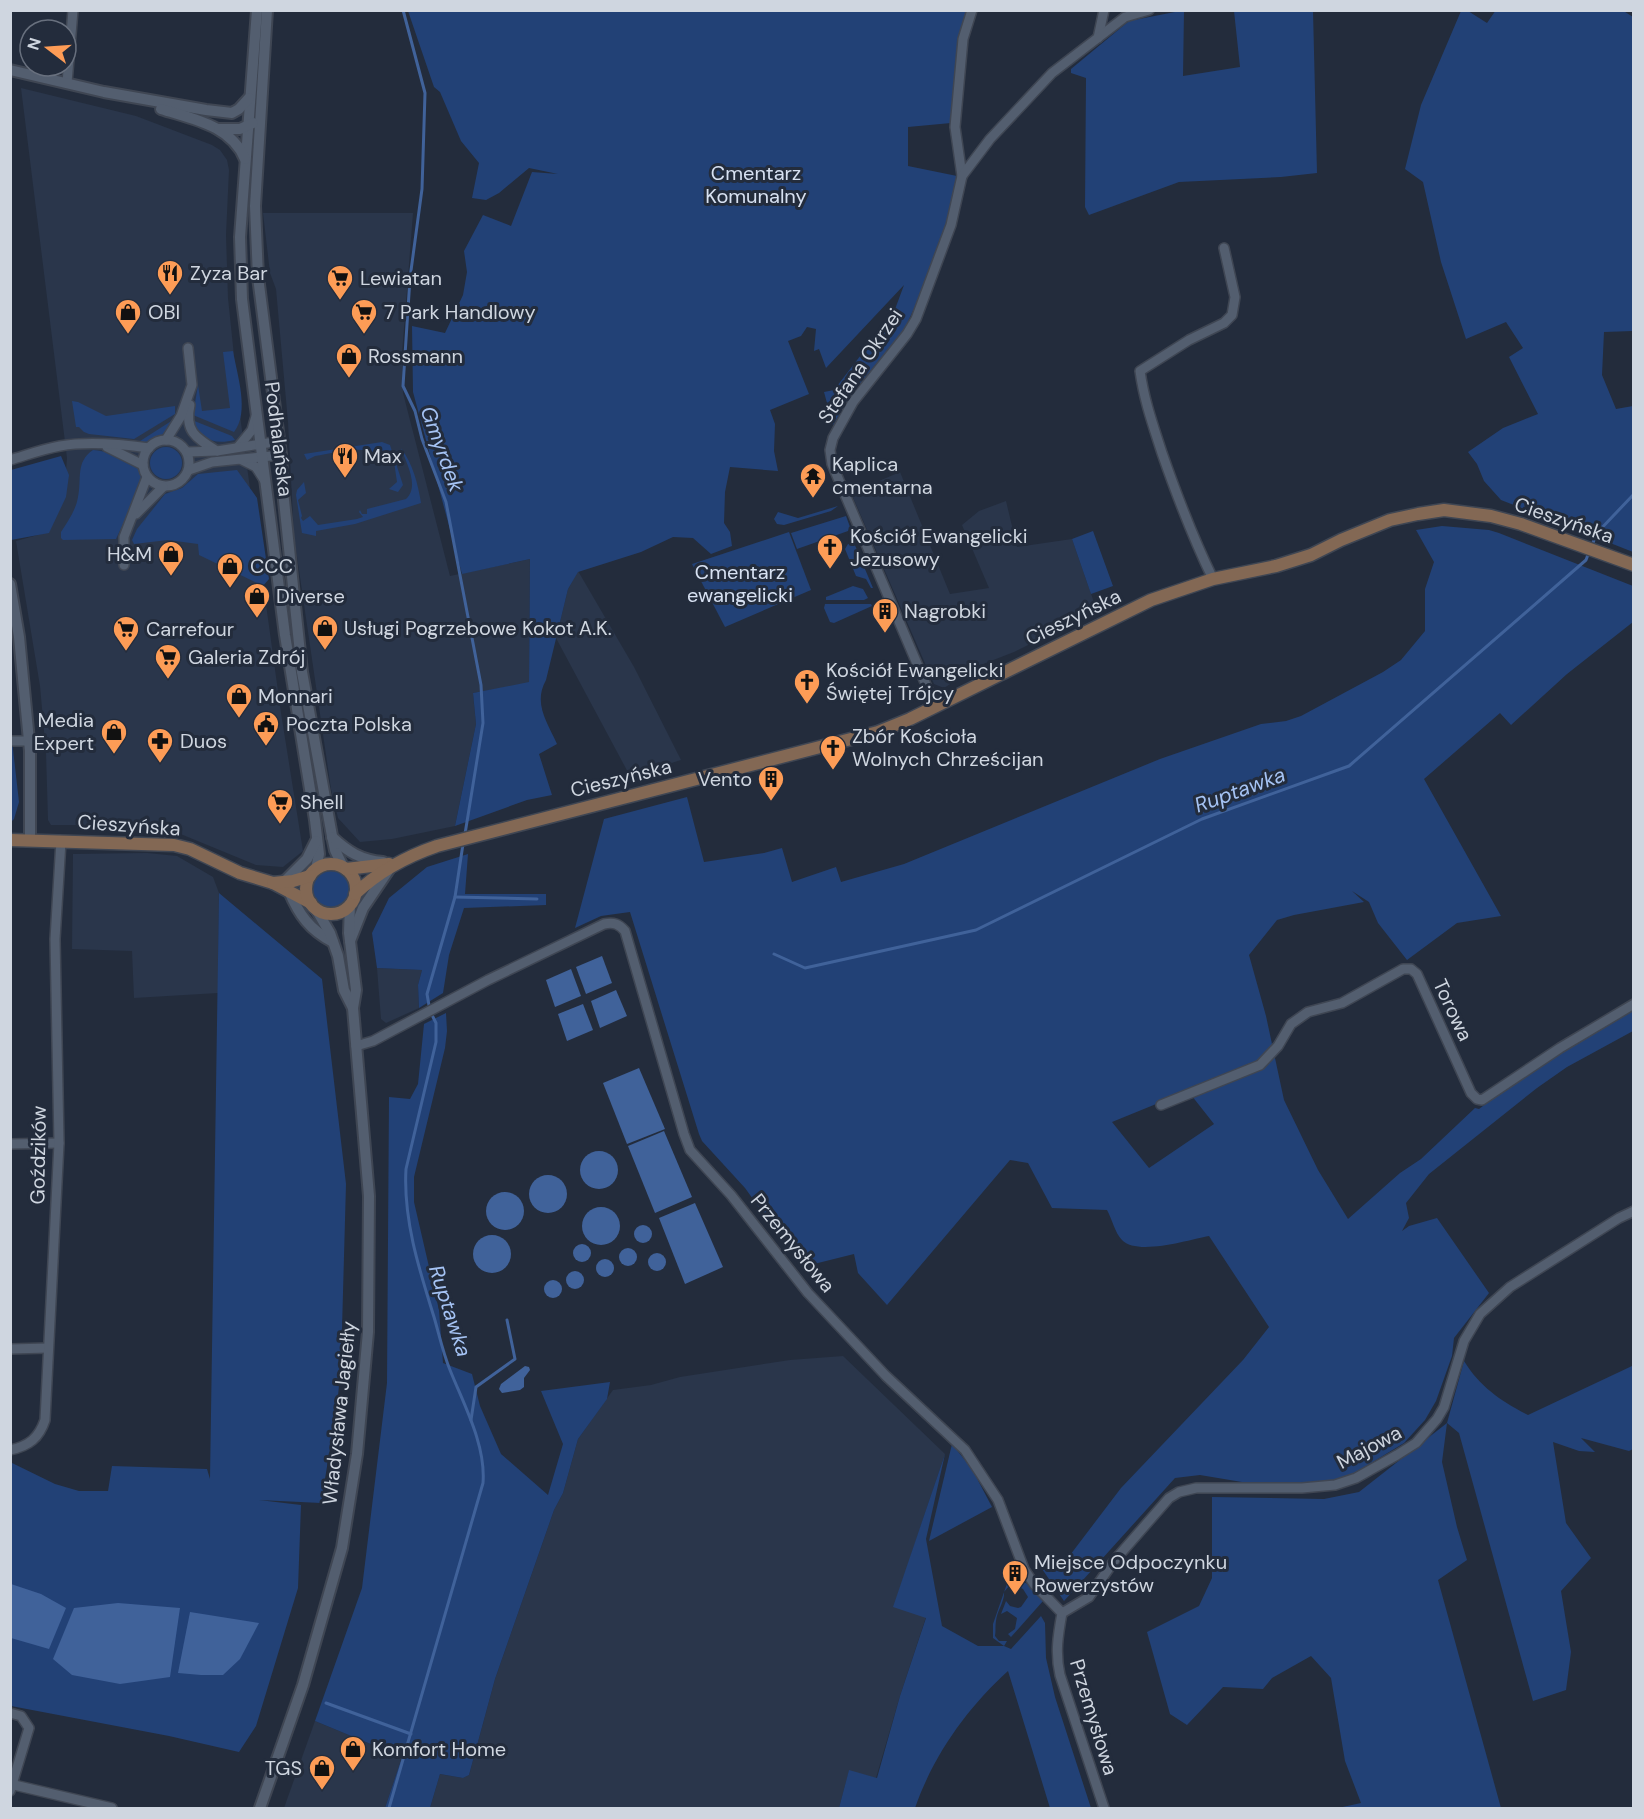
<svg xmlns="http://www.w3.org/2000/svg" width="1644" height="1819" viewBox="0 0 1644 1819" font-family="'DM Sans',sans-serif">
  <rect width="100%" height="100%" fill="#232c3c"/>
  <g fill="#2a364b">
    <polygon points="21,88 136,116 212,145 220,150 227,160 229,170 226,235 228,298 241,423 281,713 303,851 283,867 256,865 166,828 134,825 51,825 48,820 46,753 40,686 16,541 45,533 64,495 67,458"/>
    <polygon points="263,213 413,213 402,354 403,393 450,576 530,559 529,683 473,693 476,724 455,826 392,839 360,842 338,818 331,789 294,536 288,422 276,289 270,273"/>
    <polygon points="900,472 950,594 989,588 962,525 979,511 1006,501 1017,547 1072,539 1097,611 1014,652 978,666 944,688 934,684 851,493"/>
    <polygon points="578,571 634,667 681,760 630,776 556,638 568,589"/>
    <polygon points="147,853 177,856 213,877 219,893 218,993 134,998 132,951 72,949 73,854"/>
    <polygon points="377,968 422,970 418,985 419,1008 386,1023 381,1019"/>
    <polygon points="843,1356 945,1454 894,1606 926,1617 900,1696 876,1778 849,1771 839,1808 430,1808 440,1774 463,1778 469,1775 495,1679 554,1510 563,1493 578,1439 613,1390 651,1385 680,1377 790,1360"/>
    <polygon points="315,1721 402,1757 385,1808 284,1808"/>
  </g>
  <g fill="#224176" fill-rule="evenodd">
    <polygon points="1496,10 1622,10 1633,17 1633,331 1604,332 1602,375 1616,409 1633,406 1633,552 1501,500 1484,481 1477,464 1468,452 1503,428 1538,414 1509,357 1523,348 1506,322 1466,339 1441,262 1423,182 1405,169 1421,105 1461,11 1468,11 1487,23"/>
    <path d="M408,11H967L959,37L951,123L908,127V166L957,176L948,220L919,298L904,330L852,393L833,425L824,392L834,390L894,312L904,285L826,368L819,349L814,351L816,329L807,327L801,336L788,341L809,394L770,410L775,424L774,451L778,471L730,467L725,492L724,523L730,532L732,546L711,554L693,538L673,537L641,552L578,572L568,589L546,680C533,703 547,722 557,744L539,754L552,795L527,800L455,826L476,724L473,693L529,682L530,559L462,574L413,392L412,326L445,333L463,295L467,272L464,251L483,215L511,226L532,172L558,174L529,168L499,193L486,200L472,198L479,163L461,141L440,92L434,87Z"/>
    <polygon points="1180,11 1184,11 1183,76 1240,67 1234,11 1313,11 1317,173 1281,177 1179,182 1089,215 1085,207 1086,78 1071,73 1071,69 1129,21"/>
    <path d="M233,351C237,375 250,412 234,432L193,415L198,385L202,411L230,408L223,352Z"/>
    <polygon points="72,401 78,402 106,416 175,406 175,414 134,439 89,434 84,432 79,427 76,427"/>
    <path d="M176,418C166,433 156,443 137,443Z"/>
    <path d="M192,420L232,436L235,440C214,445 200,440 192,420Z"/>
    <path d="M382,442L390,445L403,485L398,492L389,489L397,482L393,455L385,461C369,441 337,453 315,456L307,460L304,454Z"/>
    <circle cx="166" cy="463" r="16"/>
    <path d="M401,448C413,464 418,484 421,503L355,524L316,531V536L302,533L296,495L297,490L304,482L306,493L298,500L302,516L301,518L303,521L310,516L318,525L357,519L363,517L359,512L360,510L362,514H367V509L406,499C420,486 406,463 401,448Z"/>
    <path d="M93,450C104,451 127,457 135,463C140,467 142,475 143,481L116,539L63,540L61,538V532C68,521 76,510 78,497C82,479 75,462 93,450Z"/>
    <polygon points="61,456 69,475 66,497 49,533 11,540 11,470"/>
    <polygon points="237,470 257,498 269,579 263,586 199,555 198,544 168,540 134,544 132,540 137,529 165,494 182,488 198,474"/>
    <polygon points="838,506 831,511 784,525 777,524 774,519 778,512 798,518"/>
    <polygon points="846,516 850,527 848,531 797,549 791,533"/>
    <path d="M1442,526L1489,530L1499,533L1633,586V622L1567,674L1511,725L1500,713L1424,779L1501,916L1457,923L1407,960L1378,923L1369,902L1352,891L1364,902L1294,915L1277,920L1249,955L1266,1016L1284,1100L1318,1170L1348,1219L1400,1173L1421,1159L1475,1108L1479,1109L1526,1073L1633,1007V1031L1567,1067L1537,1088L1429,1174L1406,1203L1409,1218L1402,1231L1409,1226L1437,1218L1489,1293L1454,1338L1452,1356L1436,1401L1425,1420L1404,1443L1340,1482L1266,1486L1200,1475L1175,1478L1064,1601L1040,1566L1061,1567L1121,1488L1243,1360L1269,1327L1209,1236C1188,1240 1137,1256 1122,1240C1115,1233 1112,1219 1107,1210L1052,1208L1028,1163L1010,1160L887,1305L858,1273L854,1254L802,1267L745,1188L702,1141L699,1134L630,912L601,916L575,928L604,819L687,797L704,862L764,853L782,848L792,882L836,867L841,882L904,864L1160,759L1261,724L1286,721L1301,716L1383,672L1401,660L1425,631V589L1434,562L1416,530ZM1188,1091L1214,1124L1149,1168L1112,1122Z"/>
    <polygon points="1093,531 1113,586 1091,594 1072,539"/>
    <polygon points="789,532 811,590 725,627 692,564"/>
    <polygon points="854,543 873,588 871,588 866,579 856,576 845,549 848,544"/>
    <polygon points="853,586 863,589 868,598 864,600 826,600 826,597"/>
    <polygon points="825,604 871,604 872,606 834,623 830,622 824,608"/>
    <polygon points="10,723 19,802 14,819 11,822"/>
    <polygon points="468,854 465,894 546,894 546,905 464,908 449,955 443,993 419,1008 418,985 422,970 377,968 372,933 389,898 427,867"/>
    <circle cx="331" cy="889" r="18"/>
    <polygon points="219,893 322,979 346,1184 341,1365 337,1406 321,1503 259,1500 301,1505 298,1588 256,1726 239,1752 169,1736 11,1706 10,1462 55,1484 79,1491 108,1491 112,1466 207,1469 210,1479"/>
    <polygon points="446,1013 447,1031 445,1048 414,1177 414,1202 439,1310 443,1363 472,1374 480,1406 501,1454 548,1495 563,1444 541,1391 610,1382 607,1399 578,1439 563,1493 554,1510 495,1679 469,1775 463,1778 440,1774 430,1808 385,1808 402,1757 315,1721 362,1588 387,1383 389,1097 410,1099 418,1084 424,1024"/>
    <path d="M1464,1361C1480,1387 1501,1401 1528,1415L1632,1366L1634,1370L1633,1449L1629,1451L1581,1438L1595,1452L1579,1451L1553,1442L1566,1523L1591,1558L1561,1591L1571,1652L1566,1690L1533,1701L1459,1433L1447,1423L1442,1462L1457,1527L1467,1560L1438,1580L1501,1808H1338L1361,1803L1345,1761L1331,1678L1311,1656L1272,1678L1263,1689L1223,1687L1187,1725L1170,1714L1147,1632L1199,1606L1212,1578V1497L1324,1499L1359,1492L1447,1423Z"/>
    <polygon points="952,1444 972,1469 992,1507 929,1541"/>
    <path d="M945,1454L926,1539L942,1626L978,1646H1004L993,1638V1624L1011,1572H1016L1021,1578V1581L1009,1586L1004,1592C1005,1601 997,1611 996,1621C995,1628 996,1629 995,1636L999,1641H1007L1004,1646L1011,1649L1041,1616L1045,1623L1046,1658L1055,1697L1091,1808H1050L1008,1671C967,1708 933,1756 915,1808H839L849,1770L877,1778L900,1696L926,1618L893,1607Z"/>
    <polygon points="1023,1583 1026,1583 1043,1601 1011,1637 1008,1634 1015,1629 1017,1618 1007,1611 1001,1614 1006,1601 1010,1606 1018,1608 1021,1607 1028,1597 1023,1589 1017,1586"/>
  </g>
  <g fill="#40629a">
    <polygon points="602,956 612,983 586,994 576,967"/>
    <polygon points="571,969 581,996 555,1007 546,980"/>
    <polygon points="616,990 627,1016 600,1028 591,1001"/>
    <polygon points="583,1004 593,1030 567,1041 558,1014"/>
    <polygon points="639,1068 665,1129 627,1144 603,1083"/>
    <polygon points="664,1131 692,1197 655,1213 628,1146"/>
    <circle cx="599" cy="1170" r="19"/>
    <circle cx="548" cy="1194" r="19"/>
    <circle cx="505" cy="1211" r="19"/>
    <polygon points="695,1203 723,1267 685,1284 659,1218"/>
    <circle cx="601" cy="1226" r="19"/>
    <circle cx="643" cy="1234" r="9"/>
    <circle cx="492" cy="1254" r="19"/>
    <circle cx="582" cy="1253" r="9"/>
    <circle cx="628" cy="1257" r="9"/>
    <circle cx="657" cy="1262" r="9"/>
    <circle cx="605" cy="1268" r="9"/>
    <circle cx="575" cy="1280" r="9"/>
    <circle cx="553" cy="1289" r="9"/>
    <polygon points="525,1366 529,1367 530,1370 524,1378 524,1387 520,1390 502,1393 499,1389 501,1384"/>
    <polygon points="11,1584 41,1594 66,1608 49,1649 11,1638"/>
    <polygon points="118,1603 180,1608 170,1677 120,1684 72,1675 53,1659 74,1608"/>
    <polygon points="190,1612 259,1623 240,1659 223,1675 201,1675 178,1673"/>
  </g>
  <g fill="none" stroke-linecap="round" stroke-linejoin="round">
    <g stroke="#40629a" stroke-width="3">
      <polyline points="403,10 425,93 422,189 410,278 403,386 415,411 422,439 446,502 481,685 483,723 465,834"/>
      <polyline points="1592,546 1596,534 1634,494"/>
      <polyline points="455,897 537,899"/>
      <polyline points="774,954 805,968 976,930 1202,819 1349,766 1586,560 1589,552"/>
      <polyline points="471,1420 476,1387 515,1359 507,1320"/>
      <polyline points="326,1703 411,1734"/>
      <path d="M389,1808L483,1483C486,1445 464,1405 450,1370C443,1353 439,1334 434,1317C419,1269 403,1219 406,1169L436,1042V1023L430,1011L427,994L455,897L463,844"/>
    </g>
    <g stroke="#3f4653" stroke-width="12">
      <g id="minor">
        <polyline points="1098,38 1104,10"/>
        <polyline points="67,83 73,10"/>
        <polyline points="962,176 955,127 963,39 972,10"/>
        <path d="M190,405C184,431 196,438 217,451"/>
        <circle cx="166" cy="463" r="23"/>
        <polyline points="166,440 181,416 192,385 188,348"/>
        <polyline points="107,447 143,465"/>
        <polyline points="238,447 252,430 256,416"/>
        <polyline points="187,452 217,451 280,441"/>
        <path d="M10,460C27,455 43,449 60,446C89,441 120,444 149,448"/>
        <polyline points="242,460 256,467 265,481"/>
        <polyline points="189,470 212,462 281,455"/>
        <polyline points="136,514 163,487"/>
        <polyline points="124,565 124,537 147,477"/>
        <path d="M1213,579C1193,538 1177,496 1162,453C1153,425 1144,400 1140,371L1189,340L1224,323L1232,315L1235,297L1224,248"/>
        <polyline points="935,706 832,464 830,450 833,438 853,402 907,334 916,319 951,225 962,176 990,139 1052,73 1125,17 1149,10"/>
        <polyline points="10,741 29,741"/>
        <path d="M356,1046L373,1041L488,980L604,924C614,922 619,924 625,931L684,1134L690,1150L731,1195L808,1293L886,1376L965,1450L998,1500L1024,1569L1034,1584L1062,1613C1058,1635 1055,1653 1060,1675L1104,1808"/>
        <polyline points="1161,1105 1260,1065 1278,1046 1291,1024 1308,1012 1342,1003 1403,969 1411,969 1417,974 1471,1093 1477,1099 1482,1100 1560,1048 1634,1004"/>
        <polyline points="10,1144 59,1143"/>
        <polyline points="10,1349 48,1348"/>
        <path d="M10,1450C29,1446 39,1438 45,1420L59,1143L55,939L61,841"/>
        <polyline points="1062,1613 1089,1597 1114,1561 1169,1498 1179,1492 1196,1488 1302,1488 1335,1485 1356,1478 1397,1455 1416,1443 1437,1419 1444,1407 1464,1341 1480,1314 1510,1287 1619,1218 1634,1211"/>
        <polyline points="10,1713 21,1716 29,1728 10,1791"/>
        <polyline points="10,1784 112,1808"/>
      </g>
    </g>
    <g stroke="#3f4653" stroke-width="14">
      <g id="tertiary">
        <polyline points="257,10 240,237 242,299 285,635 315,820 319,854 316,869"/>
        <polyline points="267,10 255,206 258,277 281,455 283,491 302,672 332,836 335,850 343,867"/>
        <polyline points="10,70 104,92 206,110 232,113 239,109 249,98"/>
        <path d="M161,109C192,119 231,125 245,159"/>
        <polyline points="219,129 240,129 253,123"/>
        <polyline points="10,584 19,637 30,751 30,840"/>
        <path d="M332,837C348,852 361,860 383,862"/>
        <polyline points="285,881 307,859 316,841"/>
        <path d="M289,891C299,915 310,930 333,942"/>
        <polyline points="316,909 330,933 338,956 344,990 353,1008"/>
        <polyline points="350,941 363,908 390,868"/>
        <polyline points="260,1808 303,1685 342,1548 357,1454 368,1332 369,1196 353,1008 356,990 349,933 350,904"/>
      </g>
    </g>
    <g stroke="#3f4653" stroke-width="15">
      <g id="secondary">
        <polyline points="10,840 174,845 190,849 240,873 273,883 311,903"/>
        <circle cx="331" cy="889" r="25"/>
        <polyline points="346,869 389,864"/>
        <polyline points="273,883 293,881 310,876"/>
        <path d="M355,894C379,871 405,857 437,846L878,732L910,719L1151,600L1213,579L1276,566L1311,555L1341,540L1390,520L1418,514L1444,510L1491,516L1521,524L1634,565"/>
      </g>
    </g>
    <use href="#minor" stroke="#535e6f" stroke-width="9"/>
    <use href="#tertiary" stroke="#535e6f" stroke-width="10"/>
    <use href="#secondary" stroke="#836854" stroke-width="12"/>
  </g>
  <defs>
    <g id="restaurant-pin" transform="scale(1.35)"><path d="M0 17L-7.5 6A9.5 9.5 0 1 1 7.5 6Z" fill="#fd9c56" stroke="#232c3c"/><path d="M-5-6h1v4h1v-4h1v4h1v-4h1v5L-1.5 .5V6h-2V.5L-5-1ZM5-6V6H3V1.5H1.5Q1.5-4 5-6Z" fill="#111"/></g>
    <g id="supermarket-pin" transform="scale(1.35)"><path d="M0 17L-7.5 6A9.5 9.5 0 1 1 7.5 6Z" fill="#fd9c56" stroke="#232c3c"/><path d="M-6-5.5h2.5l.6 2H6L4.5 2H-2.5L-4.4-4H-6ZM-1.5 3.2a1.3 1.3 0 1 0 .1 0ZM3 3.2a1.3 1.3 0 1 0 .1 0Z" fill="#111"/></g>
    <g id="shop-pin" transform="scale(1.35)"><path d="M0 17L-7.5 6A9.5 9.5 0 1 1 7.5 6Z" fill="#fd9c56" stroke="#232c3c"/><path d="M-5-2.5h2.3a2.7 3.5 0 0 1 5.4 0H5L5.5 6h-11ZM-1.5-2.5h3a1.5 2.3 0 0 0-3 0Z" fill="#111"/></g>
    <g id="temple-pin" transform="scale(1.35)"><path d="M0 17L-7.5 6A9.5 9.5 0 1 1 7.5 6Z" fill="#fd9c56" stroke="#232c3c"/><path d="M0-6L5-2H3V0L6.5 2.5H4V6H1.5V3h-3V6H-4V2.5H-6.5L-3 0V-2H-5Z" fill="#111"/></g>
    <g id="church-pin" transform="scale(1.35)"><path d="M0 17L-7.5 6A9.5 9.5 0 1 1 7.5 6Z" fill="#fd9c56" stroke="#232c3c"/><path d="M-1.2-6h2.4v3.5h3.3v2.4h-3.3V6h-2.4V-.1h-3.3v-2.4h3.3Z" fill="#111"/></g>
    <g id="building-pin" transform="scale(1.35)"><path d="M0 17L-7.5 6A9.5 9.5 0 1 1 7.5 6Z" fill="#fd9c56" stroke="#232c3c"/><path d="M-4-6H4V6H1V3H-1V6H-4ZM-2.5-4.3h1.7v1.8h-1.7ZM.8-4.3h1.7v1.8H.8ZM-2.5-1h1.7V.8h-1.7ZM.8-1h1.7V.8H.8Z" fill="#111"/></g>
    <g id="civic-pin" transform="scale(1.35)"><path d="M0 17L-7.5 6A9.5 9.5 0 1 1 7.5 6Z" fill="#fd9c56" stroke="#232c3c"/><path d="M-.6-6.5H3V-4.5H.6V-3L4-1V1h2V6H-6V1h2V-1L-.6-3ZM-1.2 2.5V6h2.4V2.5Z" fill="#111"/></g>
    <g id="pharmacy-pin" transform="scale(1.35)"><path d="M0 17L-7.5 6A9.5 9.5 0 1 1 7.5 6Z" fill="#fd9c56" stroke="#232c3c"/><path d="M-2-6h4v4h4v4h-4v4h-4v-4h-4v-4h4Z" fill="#111"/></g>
  </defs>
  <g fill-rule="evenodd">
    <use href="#restaurant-pin" x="170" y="273"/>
    <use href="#supermarket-pin" x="340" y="278"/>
    <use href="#shop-pin" x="128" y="312"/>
    <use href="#supermarket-pin" x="364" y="312"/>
    <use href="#shop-pin" x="349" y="356"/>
    <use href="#restaurant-pin" x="345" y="456"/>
    <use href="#temple-pin" x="813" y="476"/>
    <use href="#church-pin" x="830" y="547"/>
    <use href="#shop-pin" x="171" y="554"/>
    <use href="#shop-pin" x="230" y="566"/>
    <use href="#shop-pin" x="257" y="596"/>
    <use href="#building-pin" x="885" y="611"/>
    <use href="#shop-pin" x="325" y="628"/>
    <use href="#supermarket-pin" x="126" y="629"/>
    <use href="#supermarket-pin" x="168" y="657"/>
    <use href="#church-pin" x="807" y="682"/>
    <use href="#shop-pin" x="239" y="696"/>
    <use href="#civic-pin" x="266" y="724"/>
    <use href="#shop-pin" x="114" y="732"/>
    <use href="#pharmacy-pin" x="160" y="741"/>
    <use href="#church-pin" x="833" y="748"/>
    <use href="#building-pin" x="771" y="779"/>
    <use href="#supermarket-pin" x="280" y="802"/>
    <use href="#building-pin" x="1015" y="1573"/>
    <use href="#shop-pin" x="353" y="1749"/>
    <use href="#shop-pin" x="322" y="1768"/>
  </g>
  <g text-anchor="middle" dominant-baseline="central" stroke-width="6" stroke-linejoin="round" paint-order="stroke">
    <g font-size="20" fill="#d7e1f2" stroke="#232c3c">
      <text x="756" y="173">Cmentarz<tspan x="756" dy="23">Komunalny</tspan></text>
      <text x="740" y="572">Cmentarz<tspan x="740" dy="23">ewangelicki</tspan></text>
    </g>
    <g font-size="20" fill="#cfd6e0" stroke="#232c3c" text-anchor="start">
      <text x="190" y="273">Zyza Bar</text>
      <text x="360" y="278">Lewiatan</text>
      <text x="148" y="312">OBI</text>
      <text x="384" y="312">7 Park Handlowy</text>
      <text x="368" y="356">Rossmann</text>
      <text x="364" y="456">Max</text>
      <text x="832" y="464">Kaplica<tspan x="832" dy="23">cmentarna</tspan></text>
      <text x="850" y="536">Kościół Ewangelicki<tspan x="850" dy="23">Jezusowy</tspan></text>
      <text x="152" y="554" text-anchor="end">H&amp;M</text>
      <text x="250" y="566">CCC</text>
      <text x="276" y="596">Diverse</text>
      <text x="904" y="611">Nagrobki</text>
      <text x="344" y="628">Usługi Pogrzebowe Kokot A.K.</text>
      <text x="146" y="629">Carrefour</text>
      <text x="188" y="657">Galeria Zdrój</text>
      <text x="826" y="670">Kościół Ewangelicki<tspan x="826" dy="23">Świętej Trójcy</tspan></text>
      <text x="258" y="696">Monnari</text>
      <text x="94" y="720" text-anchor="end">Media<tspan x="94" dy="23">Expert</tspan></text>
      <text x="286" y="724">Poczta Polska</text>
      <text x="852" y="736">Zbór Kościoła<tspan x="852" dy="23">Wolnych Chrześcijan</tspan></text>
      <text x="180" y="741">Duos</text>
      <text x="752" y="779" text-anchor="end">Vento</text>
      <text x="300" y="802">Shell</text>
      <text x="1034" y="1562">Miejsce Odpoczynku<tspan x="1034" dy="23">Rowerzystów</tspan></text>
      <text x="372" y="1749">Komfort Home</text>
      <text x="302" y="1768" text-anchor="end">TGS</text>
    </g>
    <g font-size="20" fill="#cfd6e0" stroke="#232c3c">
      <text transform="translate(860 366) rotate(-56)">Stefana Okrzei</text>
      <text transform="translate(279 439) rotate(83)">Podhalańska</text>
      <text transform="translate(1564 520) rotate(19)">Cieszyńska</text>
      <text transform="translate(1073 617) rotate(-26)">Cieszyńska</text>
      <text transform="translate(621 778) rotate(-14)">Cieszyńska</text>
      <text transform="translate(129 825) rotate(4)">Cieszyńska</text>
      <text transform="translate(1453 1010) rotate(65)">Torowa</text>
      <text transform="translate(38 1155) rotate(-89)">Goździków</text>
      <text transform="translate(793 1243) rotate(51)">Przemysłowa</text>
      <text transform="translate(339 1413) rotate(-84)">Władysława Jagiełły</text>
      <text transform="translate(1369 1447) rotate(-28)">Majowa</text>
      <text transform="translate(1094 1717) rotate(73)">Przemysłowa</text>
    </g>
    <g font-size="21" font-style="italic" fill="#a5c3f4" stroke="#232c3c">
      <text transform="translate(442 449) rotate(70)">Gmyrdek</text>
      <text transform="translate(1240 790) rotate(-20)">Ruptawka</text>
      <text transform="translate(450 1311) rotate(72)">Ruptawka</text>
    </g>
  </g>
  <rect width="1644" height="1819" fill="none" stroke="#cfd6e0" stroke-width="24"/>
  <g transform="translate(48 48) rotate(287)"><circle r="28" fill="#232c3c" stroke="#68707e" stroke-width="1.5"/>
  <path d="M0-4.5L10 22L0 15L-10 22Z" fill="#fd9c56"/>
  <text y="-9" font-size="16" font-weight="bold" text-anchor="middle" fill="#cfd6e0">N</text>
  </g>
</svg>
